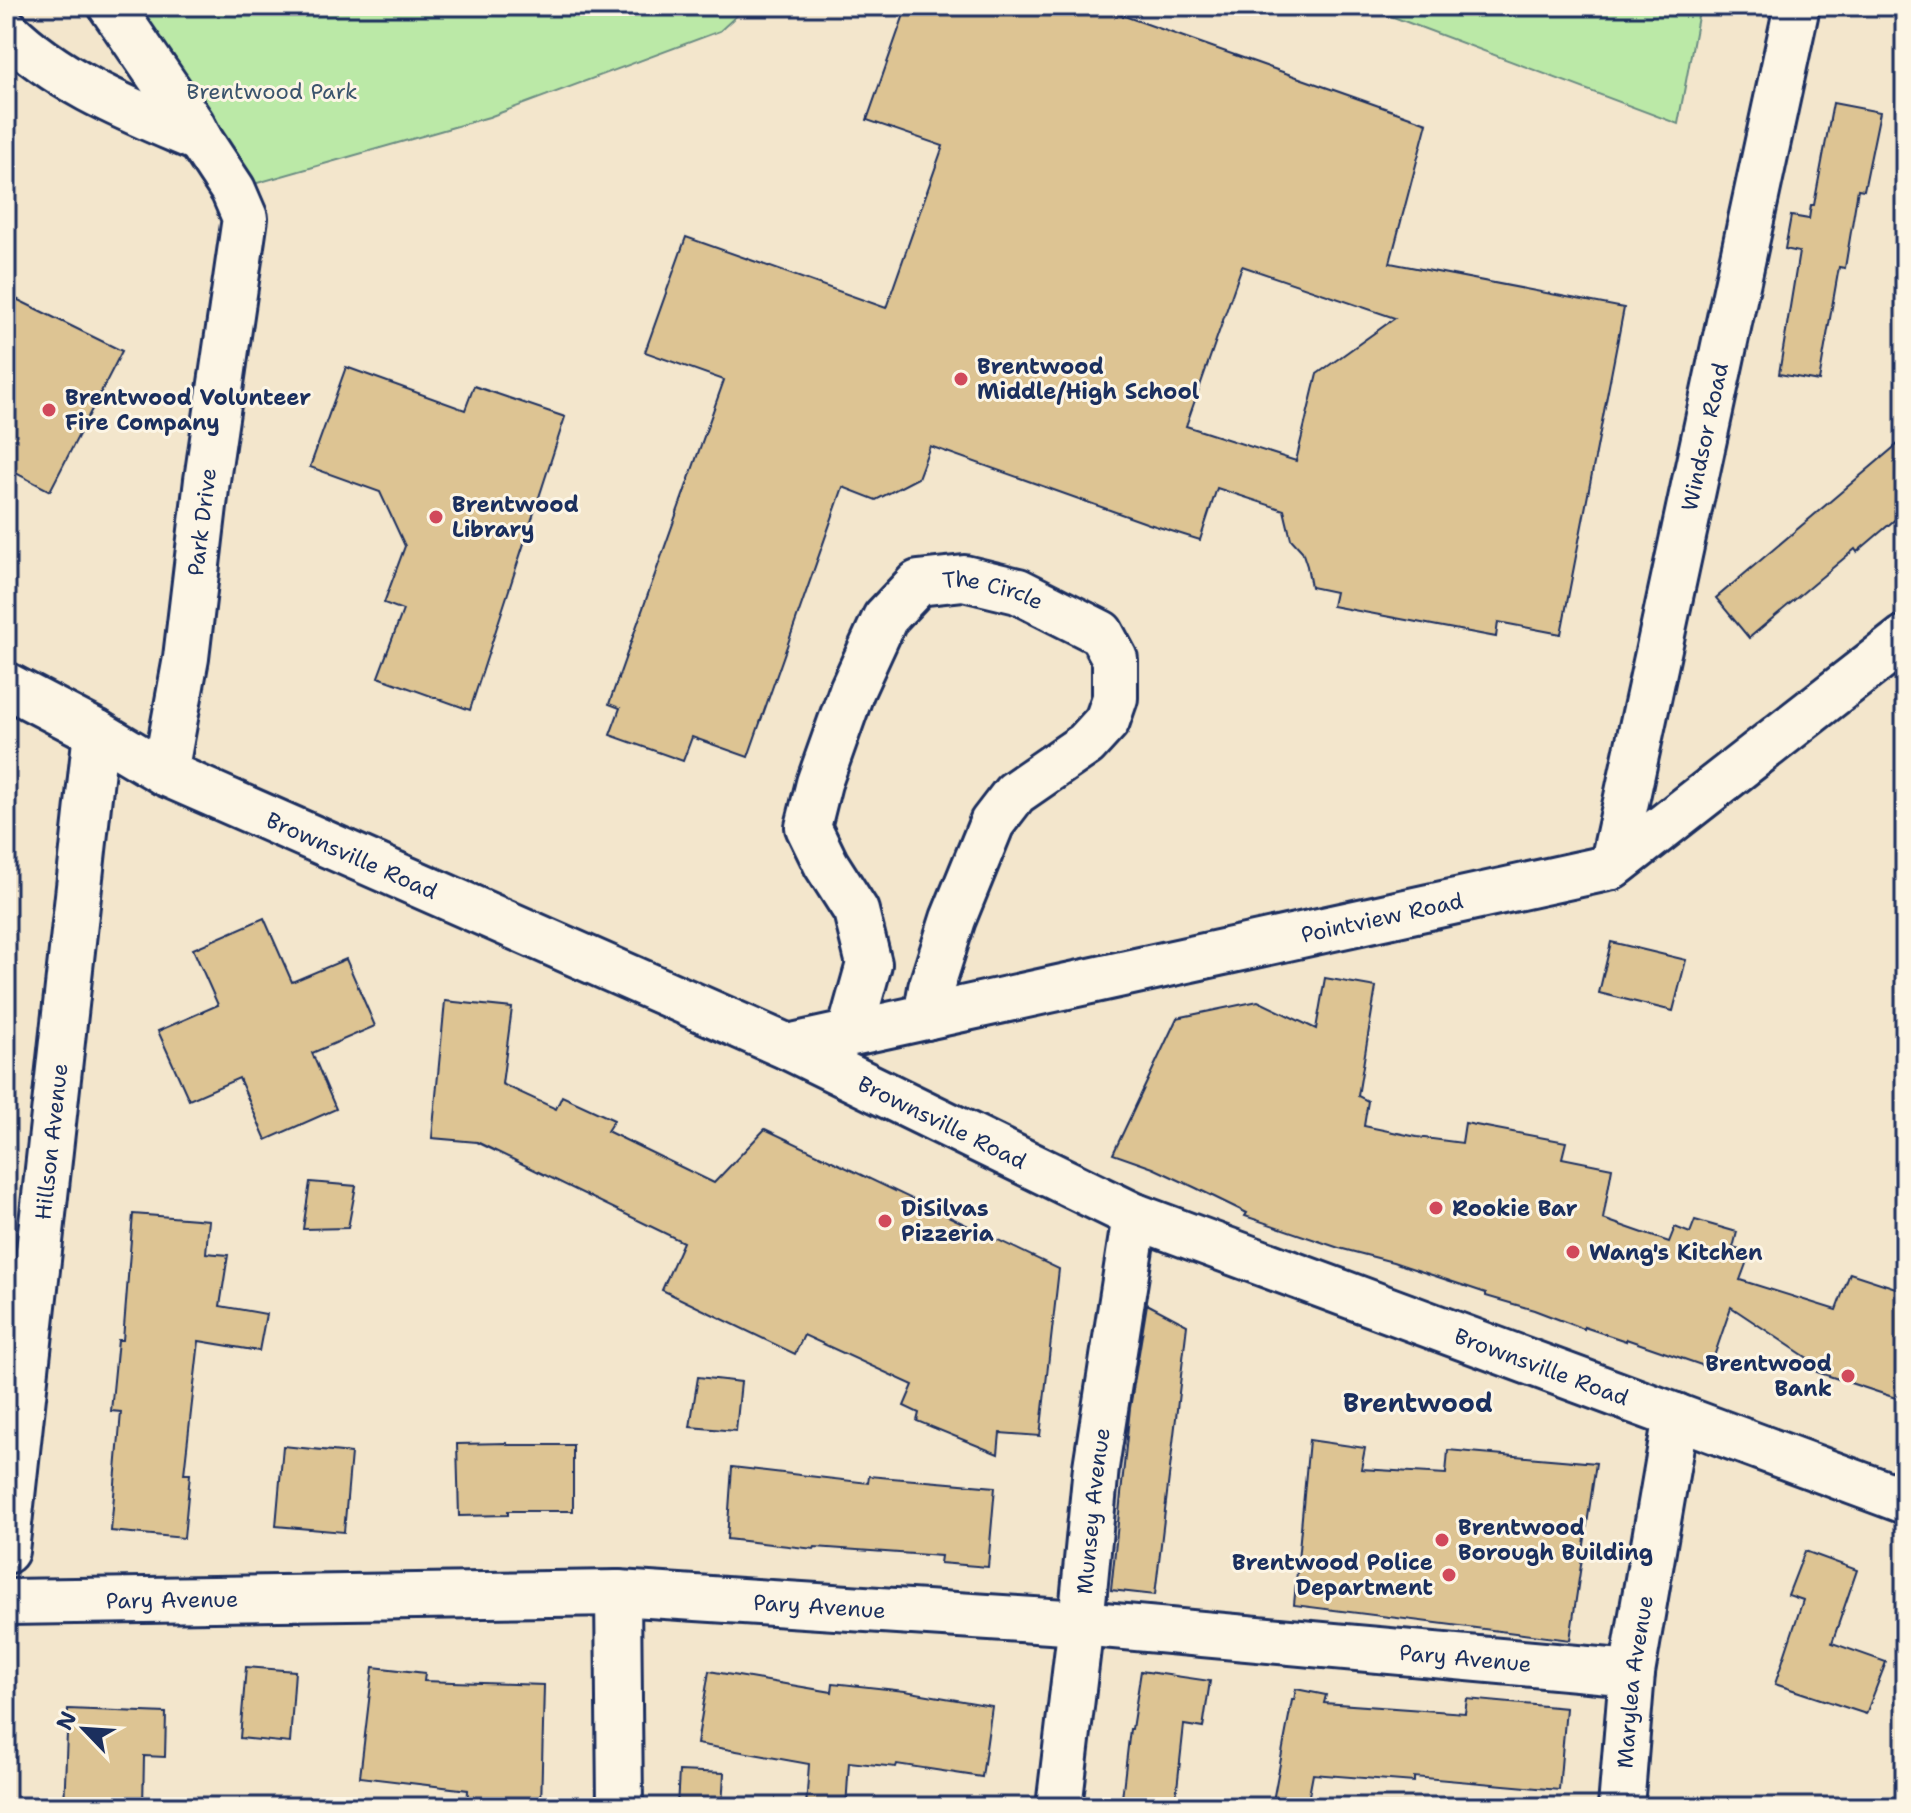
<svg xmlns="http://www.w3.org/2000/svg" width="1911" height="1813" viewBox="0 0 1911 1813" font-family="'Shantell Sans',sans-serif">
  <rect width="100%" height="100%" fill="#f3e6cc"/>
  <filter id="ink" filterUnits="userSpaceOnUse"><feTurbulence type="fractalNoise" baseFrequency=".0125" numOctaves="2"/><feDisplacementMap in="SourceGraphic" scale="16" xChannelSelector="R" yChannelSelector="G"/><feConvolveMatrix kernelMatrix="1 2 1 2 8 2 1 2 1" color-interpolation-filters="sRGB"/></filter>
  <g filter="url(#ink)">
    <g fill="#bbe9a7" stroke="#6b8c82" stroke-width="2">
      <polygon points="117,6 747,6 720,31 489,117 233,190"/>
      <polygon points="1364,6 1700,6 1678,124"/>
    </g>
    <g fill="#ddc493" stroke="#1b2f5e" stroke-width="2" fill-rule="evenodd">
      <path d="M907,6H1096L1427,123L1390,263L1624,308L1561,634L1498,622L1496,637L1332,606L1335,592L1311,587L1307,566L1302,551L1291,539L1284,510L1217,488L1200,540L1149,524L930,446L918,478L876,500L843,487L748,757L692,737L683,761L610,735L620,708L609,704L724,380L645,352L686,237L886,308L943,146L867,120ZM1242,266L1395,318L1317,374L1296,461L1186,426Z"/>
      <polygon points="1833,103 1880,112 1864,190 1858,189 1845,268 1839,267 1819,381 1779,374 1799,252 1785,249 1791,216 1809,219 1811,205 1814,205"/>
      <polygon points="6,294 122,351 50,491 6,468"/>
      <polygon points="346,367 465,410 474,386 565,417 470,710 378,677 403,610 384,603 405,546 380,492 310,467"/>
      <polygon points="1905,438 1905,511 1857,552 1855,549 1749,638 1716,598"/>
      <polygon points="264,918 292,982 346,959 375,1026 312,1053 336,1109 266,1140 239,1078 189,1100 158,1031 218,1005 193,949"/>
      <polygon points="1611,942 1686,960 1673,1011 1599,993"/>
      <polygon points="1325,978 1376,987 1358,1096 1368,1101 1364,1126 1417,1137 1462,1143 1465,1123 1566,1142 1562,1158 1612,1168 1603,1219 1669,1242 1675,1227 1690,1233 1695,1220 1737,1232 1733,1248 1750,1253 1740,1280 1836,1310 1850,1273 1905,1291 1905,1401 1817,1372 1818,1365 1731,1307 1710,1368 1626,1339 1626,1341 1584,1327 1584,1329 1534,1310 1486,1296 1486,1293 1393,1262 1339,1248 1245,1216 1247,1213 1196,1188 1153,1168 1113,1154 1177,1018 1258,1001 1316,1029"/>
      <polygon points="445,1001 512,1008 502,1084 556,1109 562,1096 614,1120 607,1131 714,1183 765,1129 1059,1269 1040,1436 1000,1433 998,1454 917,1421 919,1413 904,1406 913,1385 804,1335 795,1354 662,1290 683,1242 477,1142 432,1138"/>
      <polygon points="310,1182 356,1186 348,1228 303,1229"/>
      <polygon points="133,1214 209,1220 206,1253 228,1255 220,1306 266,1314 259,1351 199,1341 184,1474 190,1474 184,1538 111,1531 121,1412 111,1411 118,1340 123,1340"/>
      <polygon points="1147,1304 1187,1325 1155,1595 1111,1590 1130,1408"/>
      <polygon points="698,1377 741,1382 736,1431 690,1427"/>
      <polygon points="1309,1440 1365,1448 1361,1469 1446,1474 1448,1450 1596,1463 1570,1640 1294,1605"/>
      <polygon points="507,1443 507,1445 573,1445 573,1511 508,1511 508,1515 459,1516 457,1444"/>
      <polygon points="283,1446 351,1453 344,1532 276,1526"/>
      <polygon points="732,1467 868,1483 869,1476 995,1487 988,1567 940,1563 941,1556 815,1547 814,1549 727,1539"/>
      <polygon points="1805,1551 1857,1570 1832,1643 1886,1662 1866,1714 1775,1684 1803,1600 1788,1595"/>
      <polygon points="246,1667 295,1671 290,1743 240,1738"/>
      <polygon points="373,1667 425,1673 424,1681 544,1685 541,1807 467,1807 468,1790 360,1777"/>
      <polygon points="709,1671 832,1692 833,1683 905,1691 992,1706 982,1777 897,1764 896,1767 849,1762 846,1807 806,1807 809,1764 697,1744"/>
      <polygon points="1141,1671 1210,1681 1203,1728 1184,1725 1175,1807 1121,1807 1130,1729 1132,1729"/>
      <polygon points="1296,1689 1326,1695 1324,1703 1465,1713 1467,1699 1566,1708 1559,1790 1414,1777 1414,1782 1313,1774 1307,1806 1273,1801 1292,1700 1294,1700"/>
      <polygon points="68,1709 166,1713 165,1757 144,1756 143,1807 64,1807"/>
      <polygon points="679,1771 724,1773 722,1807 677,1807"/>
    </g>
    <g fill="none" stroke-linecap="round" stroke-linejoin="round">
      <g stroke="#1b2f5e" stroke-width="50">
        <g id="street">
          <polyline points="111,6 191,123 200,140 233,190 245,218 207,480 186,658 165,773"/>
          <path d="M6,30C59,83 132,111 200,140"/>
          <path id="s1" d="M1612,867L1797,6"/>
          <path id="s2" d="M850,1032L869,964L856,911L826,864L808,827L819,783L852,690L885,618L918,583L964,578L1018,591L1101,633L1115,659V698L1107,721L1086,744L1015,793L992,823L953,919L931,988L926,1017"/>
          <path id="s3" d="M788,1047L1612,867L1905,638"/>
          <path id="s4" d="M6,1551L96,732"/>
          <polyline points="618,1593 620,1807"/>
          <path id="s5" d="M6,1602L618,1593L1081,1623L1632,1673"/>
          <path id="s6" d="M1059,1807L1081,1623L1096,1467L1135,1216"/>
          <path id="s7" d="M1621,1807L1632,1673L1676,1416"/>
        </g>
      </g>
      <g stroke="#1b2f5e" stroke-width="50">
        <g id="secondary">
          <path id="s8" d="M6,685L96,732L165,773L788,1047L1135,1216L1905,1501"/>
        </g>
      </g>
      <use href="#street" stroke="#fcf5e5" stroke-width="44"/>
      <use href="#secondary" stroke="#fcf5e5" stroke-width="44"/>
    </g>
  </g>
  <g fill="#d1495b" stroke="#fcf5e5" stroke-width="3">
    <circle cx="961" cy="379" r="8"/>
    <circle cx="49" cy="410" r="8"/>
    <circle cx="436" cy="517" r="8"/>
    <circle cx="1436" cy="1208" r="8"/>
    <circle cx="885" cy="1221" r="8"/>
    <circle cx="1573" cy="1252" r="8"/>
    <circle cx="1848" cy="1376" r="8"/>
    <circle cx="1442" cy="1540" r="8"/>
    <circle cx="1449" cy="1575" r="8"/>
  </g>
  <g text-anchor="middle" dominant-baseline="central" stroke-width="6" stroke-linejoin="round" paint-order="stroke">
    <g font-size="22" fill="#3b546d" stroke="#fcf5e5">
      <text x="272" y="91">Brentwood Park</text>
    </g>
    <g font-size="22" font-weight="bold" fill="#1b2f5e" stroke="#fcf5e5" text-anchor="start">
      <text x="977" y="366">Brentwood<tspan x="977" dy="25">Middle/High School</tspan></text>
      <text x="65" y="397">Brentwood Volunteer<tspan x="65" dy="25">Fire Company</tspan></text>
      <text x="452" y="504">Brentwood<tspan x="452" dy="25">Library</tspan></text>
      <text x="901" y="1208">DiSilvas<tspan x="901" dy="25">Pizzeria</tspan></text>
      <text x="1452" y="1208">Rookie Bar</text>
      <text x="1589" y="1252">Wang's Kitchen</text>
      <text x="1832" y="1363" text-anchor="end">Brentwood<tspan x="1832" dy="25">Bank</tspan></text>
      <text x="1458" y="1527">Brentwood<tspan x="1458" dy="25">Borough Building</tspan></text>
      <text x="1433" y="1562" text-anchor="end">Brentwood Police<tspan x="1433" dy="25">Department</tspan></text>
    </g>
    <g font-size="22" fill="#1b2f5e" stroke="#fcf5e5">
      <text stroke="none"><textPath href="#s1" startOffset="440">Windsor Road</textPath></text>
      <text transform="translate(202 522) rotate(-83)">Park Drive</text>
      <text stroke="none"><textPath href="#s2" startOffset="570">The Circle</textPath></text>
      <text stroke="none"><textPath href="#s8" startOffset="386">Brownsville Road</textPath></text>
      <text stroke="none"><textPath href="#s3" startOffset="608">Pointview Road</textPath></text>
      <text stroke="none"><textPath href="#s8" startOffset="1034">Brownsville Road</textPath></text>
      <text stroke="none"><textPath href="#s4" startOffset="412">Hillson Avenue</textPath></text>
      <text stroke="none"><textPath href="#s8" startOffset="1682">Brownsville Road</textPath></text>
      <text stroke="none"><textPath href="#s6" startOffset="298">Munsey Avenue</textPath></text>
      <text stroke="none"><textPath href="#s5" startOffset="166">Pary Avenue</textPath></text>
      <text stroke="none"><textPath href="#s5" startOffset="814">Pary Avenue</textPath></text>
      <text stroke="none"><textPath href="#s5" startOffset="1462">Pary Avenue</textPath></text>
      <text stroke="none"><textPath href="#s7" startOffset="126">Marylea Avenue</textPath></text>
    </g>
    <g font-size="26" font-weight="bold" fill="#1b2f5e" stroke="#fcf5e5">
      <text x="1418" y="1402">Brentwood</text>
    </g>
  </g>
  <rect width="1911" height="1813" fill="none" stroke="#fcf5e5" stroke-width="32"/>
  <rect x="16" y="16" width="1879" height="1781" fill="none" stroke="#1b2f5e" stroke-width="3" filter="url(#ink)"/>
  <g transform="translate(84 1729) rotate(295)" stroke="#fcf5e5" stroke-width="6" paint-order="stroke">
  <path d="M0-6L14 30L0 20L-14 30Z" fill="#1b2f5e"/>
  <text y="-12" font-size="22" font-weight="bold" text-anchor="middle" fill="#1b2f5e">N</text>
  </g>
</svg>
